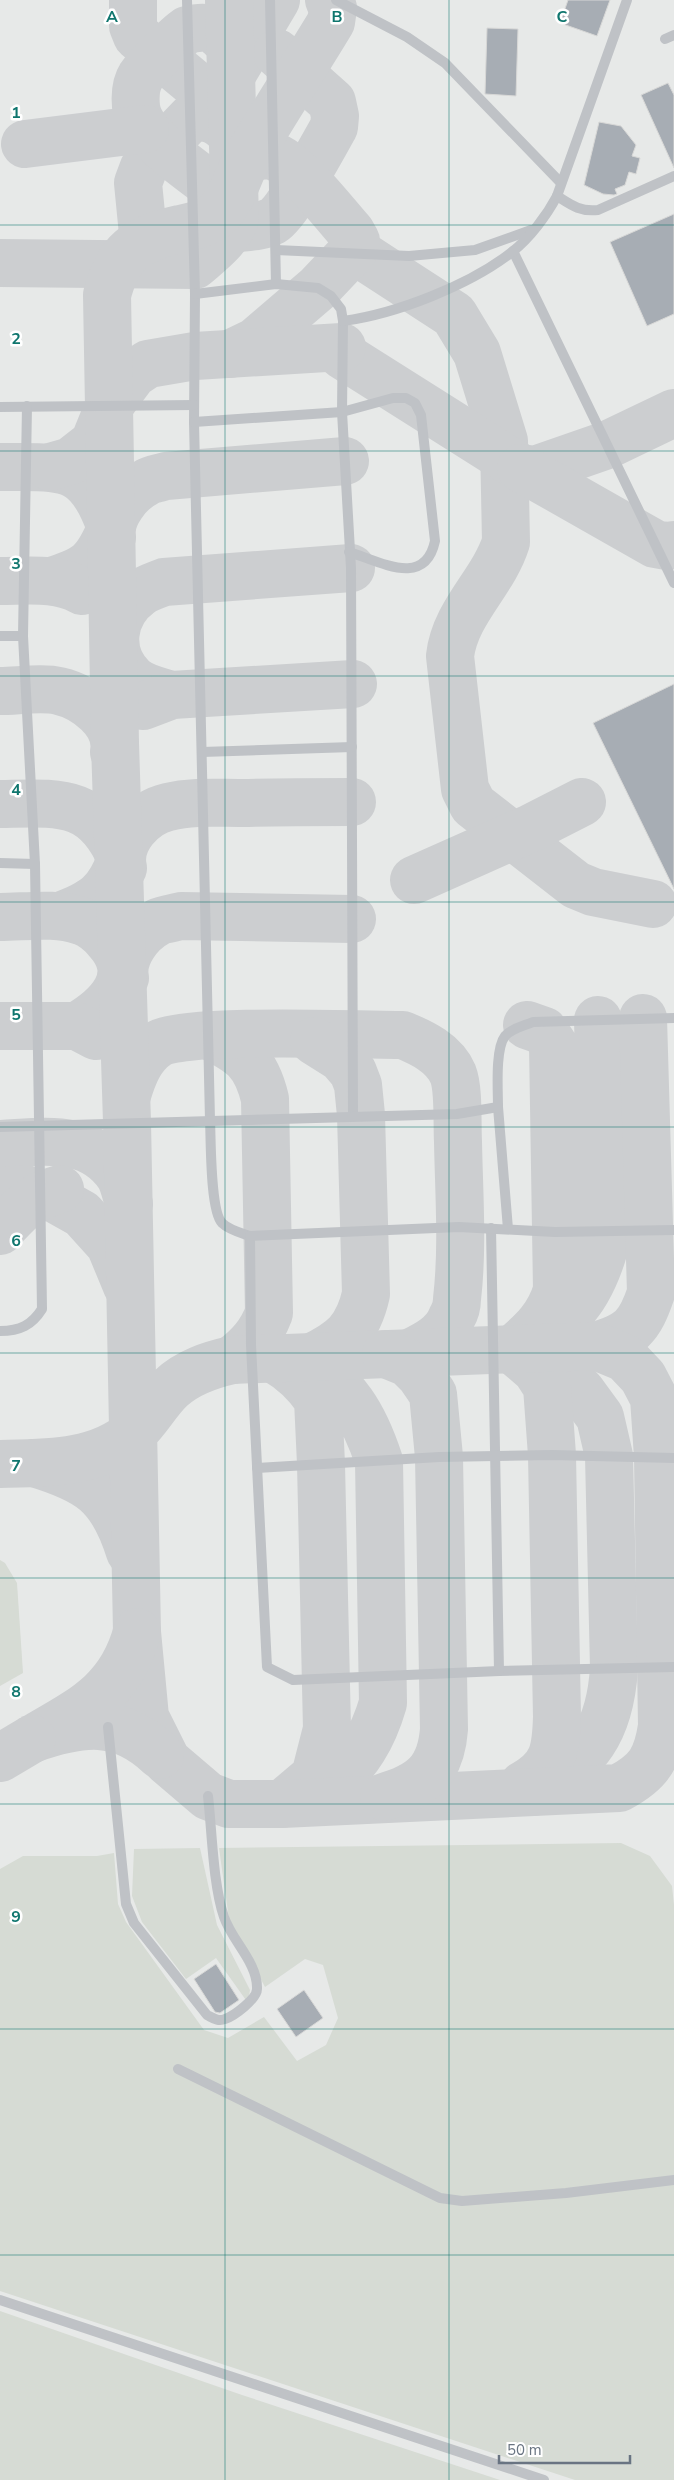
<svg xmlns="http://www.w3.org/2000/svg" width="674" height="2480" viewBox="0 0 674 2480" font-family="'Nunito Sans',sans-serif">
  <rect width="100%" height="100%" fill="#f7f7f4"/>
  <rect fill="#e7e9e8" x="0" y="0" width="674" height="2480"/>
  <g fill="#d6dbd4">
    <polygon points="0,1560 5,1563 17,1583 23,1673 0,1686"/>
    <polygon points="621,1843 650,1856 672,1886 674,1905 674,2480 575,2480 0,2291 0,1869 23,1856 97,1856 114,1853 118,1904 126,1922 204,2030 228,2038 264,2017 297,2061 326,2045 338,2018 323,1965 305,1959 265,1987 229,1919 219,1848"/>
    <polygon points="200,1848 217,1925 250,1990 248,2003 216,1958 186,1979 142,1922 132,1896 134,1849"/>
    <polygon points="0,2311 242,2395 500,2480 0,2480"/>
  </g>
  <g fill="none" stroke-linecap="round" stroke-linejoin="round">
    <g stroke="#ccced0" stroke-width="48">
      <path d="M133,0V26L137,36L220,105L229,121L233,136C221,122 209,114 190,119L144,167L138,183L143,234L138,245"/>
      <path d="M222,22L231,45C224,39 216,29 206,28C201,27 191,29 187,30C181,33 144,70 141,76C134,87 134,109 140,120C153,146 204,179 228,198"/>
      <polyline points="231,76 276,0"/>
      <polyline points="25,144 145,129"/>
      <path d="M232,229C245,227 261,227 273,221C288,212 323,146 334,127L335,116L332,102L277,53"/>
      <path d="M360,254L454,315L477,353L504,441L506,542C493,583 455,612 450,656L465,789L473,805L576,885L593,892L653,904"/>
      <path d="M0,263L195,265C211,251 228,239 235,219L229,0"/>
      <path d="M230,354L255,342L318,288L354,250L356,241L351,232C334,213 296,163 273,156C264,154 255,157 247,159"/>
      <polyline points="342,355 521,468 535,470 607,445 674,413"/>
      <path d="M0,467C63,468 87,460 111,528C96,564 87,570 51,581"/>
      <polyline points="50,467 71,461 94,443 109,406 133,374 148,364 195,356 342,347"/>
      <polyline points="521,468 655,544 666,546 674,545"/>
      <path d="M112,537C109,517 128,491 147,482C152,479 160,478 166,476L345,461"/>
      <path d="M0,581C28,581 57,577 82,591"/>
      <path d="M0,691C17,691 43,687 59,691C85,697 119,722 114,752"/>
      <path d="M172,695C159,691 143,688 133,679C106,654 111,614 140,593C147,588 157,585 164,582L351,568"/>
      <polyline points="143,706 172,695 353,684"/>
      <path d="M0,804C57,803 95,797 121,859C108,894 95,903 60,916"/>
      <path d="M123,868C117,841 142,813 168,807C192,801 217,803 241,803C278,802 315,802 352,802"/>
      <polyline points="414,880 531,828 582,802"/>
      <path d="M0,917C26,917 55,912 81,921C91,924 102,933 108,941C140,977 109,1007 77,1026"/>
      <path d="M125,978C121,956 139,932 158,922C164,919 174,918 181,916L352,919"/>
      <path d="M527,1025L544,1031L553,1044L557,1290C549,1317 534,1331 513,1349C565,1324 587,1306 604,1249L598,1020"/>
      <polyline points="0,1026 77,1026 96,1036"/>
      <path d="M208,1035C242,1052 256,1061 265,1099L269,1313C261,1334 250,1346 232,1360"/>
      <path d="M127,1095C133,1075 140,1056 158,1044C180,1028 364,1035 403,1035C422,1043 444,1053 453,1074C459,1089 457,1125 458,1142C459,1194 463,1248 457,1299C457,1305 455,1312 452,1317C445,1336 426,1345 410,1353"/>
      <path d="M0,1144C44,1142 90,1133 119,1175C124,1183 126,1195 129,1204"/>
      <polyline points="0,1191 26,1189 57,1200 82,1214 110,1245 127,1286"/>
      <path d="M0,1231C20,1209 31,1197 60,1189"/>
      <path d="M596,1346C631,1335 639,1328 651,1293L643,1018"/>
      <path d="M528,1348L561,1370L581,1391L600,1417L609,1456L614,1668C610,1732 588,1761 533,1792"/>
      <path d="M515,1352L536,1370L547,1387L552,1455L557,1717C556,1750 554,1768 523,1785"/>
      <path d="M312,1357C343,1342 358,1330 366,1294L361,1115L358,1085L353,1072L341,1058L314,1041"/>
      <path d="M274,1359C283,1361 293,1361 301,1364C345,1378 366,1421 379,1461L383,1703C374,1734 357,1768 328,1784C314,1792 297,1797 282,1804L315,1776L327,1729L321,1464L318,1400C306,1382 293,1370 274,1359Z"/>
      <path d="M34,1463C90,1480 112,1494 130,1552"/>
      <path d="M0,1464C45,1463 99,1464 134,1432C148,1419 157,1401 171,1388C188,1372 210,1365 232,1360L596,1346L625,1358L643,1377L654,1398L658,1457L662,1726C657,1759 649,1772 619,1788L282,1804H229L208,1796L167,1761L145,1717L137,1632L127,1122L115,743L107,295C118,252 136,239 180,229C191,227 205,224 215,216C232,203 237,176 248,157C274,112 304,67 331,22L333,8L329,0"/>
      <path d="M137,1632C121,1692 82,1710 32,1739C81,1722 119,1716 160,1755"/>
      <polyline points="0,1758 32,1739"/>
      <path d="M384,1797C422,1786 441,1771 444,1729L439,1457L433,1394L420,1375L408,1363L386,1354"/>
    </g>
  </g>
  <g fill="#a7adb4" stroke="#d8d8d7">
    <polygon points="568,0 610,0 597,36 560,23"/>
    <polygon points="487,28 518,29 516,96 485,94"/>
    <polygon points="668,83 674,95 674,168 641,95"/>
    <polygon points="599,122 621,126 636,145 632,156 640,158 636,174 629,172 625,185 615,189 617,194 614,195 603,194 584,185"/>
    <polygon points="674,214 674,314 647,326 610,242"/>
    <polygon points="674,684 674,889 593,723"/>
    <polygon points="216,1964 239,2000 220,2013 215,2012 194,1979"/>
    <polygon points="304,1990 323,2018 296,2037 277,2009"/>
  </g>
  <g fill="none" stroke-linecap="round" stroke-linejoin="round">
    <g stroke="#bfc2c6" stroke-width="10">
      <path d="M187,0L195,294L194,422L210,1120C211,1139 210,1211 222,1223C229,1230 241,1233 250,1236L251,1345L267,1667L293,1680L499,1671L674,1667"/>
      <polyline points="270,0 276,284"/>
      <polyline points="336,0 407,37 445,63 561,183"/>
      <polyline points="665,39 674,35"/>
      <path d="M557,196C571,205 580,212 598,210L674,176"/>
      <polyline points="276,250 409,256 475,250 531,230"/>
      <polyline points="513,251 674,583"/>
      <polyline points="195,294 276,284 318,288 331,296 341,309 343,321 342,412 351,568 353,1116"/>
      <path d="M343,321C396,314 470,285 512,252C530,238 547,215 557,196L627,0"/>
      <polyline points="0,407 194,405"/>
      <path d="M194,422L342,412L393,398H406L415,403L421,415L435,541C425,588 381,562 349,552"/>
      <polyline points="0,636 23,636"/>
      <polyline points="202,752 352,747"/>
      <polyline points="0,863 35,864"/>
      <polyline points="498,1107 508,1229"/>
      <path d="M0,1127L457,1114L498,1107C498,1090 495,1049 505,1036C512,1028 524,1026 533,1022L674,1018"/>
      <polyline points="491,1228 499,1671"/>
      <polyline points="250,1236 459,1227 555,1232 674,1230"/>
      <path d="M0,1331C20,1331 32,1325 42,1309L35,864L23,636L27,406"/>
      <polyline points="257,1468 439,1457 552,1455 674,1458"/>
      <path d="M108,1727L126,1904L134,1923L207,2015C213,2018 218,2022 225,2019C234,2016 257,1999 257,1989C258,1963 232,1941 224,1917C213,1885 212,1831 208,1796"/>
      <polyline points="178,2069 440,2198 462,2201 566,2193 674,2180"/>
      <polyline points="0,2300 544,2480"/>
    </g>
  </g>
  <path fill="none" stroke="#0f766e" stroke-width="1" stroke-opacity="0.55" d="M225,0V2480M449,0V2480M0,225H674M0,451H674M0,676H674M0,902H674M0,1127H674M0,1353H674M0,1578H674M0,1804H674M0,2029H674M0,2255H674"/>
  <g font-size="16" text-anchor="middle" font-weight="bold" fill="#0f766e" stroke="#fff" stroke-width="5" stroke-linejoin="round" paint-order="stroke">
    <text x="112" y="22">A</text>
    <text x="337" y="22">B</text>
    <text x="562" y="22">C</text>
    <text x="16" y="118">1</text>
    <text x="16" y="344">2</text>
    <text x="16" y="569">3</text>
    <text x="16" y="795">4</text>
    <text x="16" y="1020">5</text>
    <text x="16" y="1246">6</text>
    <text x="16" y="1471">7</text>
    <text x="16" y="1697">8</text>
    <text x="16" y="1922">9</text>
  </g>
  <path d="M499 2455v8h131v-8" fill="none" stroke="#697482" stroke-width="2.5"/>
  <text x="507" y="2455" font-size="15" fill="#697482" stroke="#ffffff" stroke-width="4" paint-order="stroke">50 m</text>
</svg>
